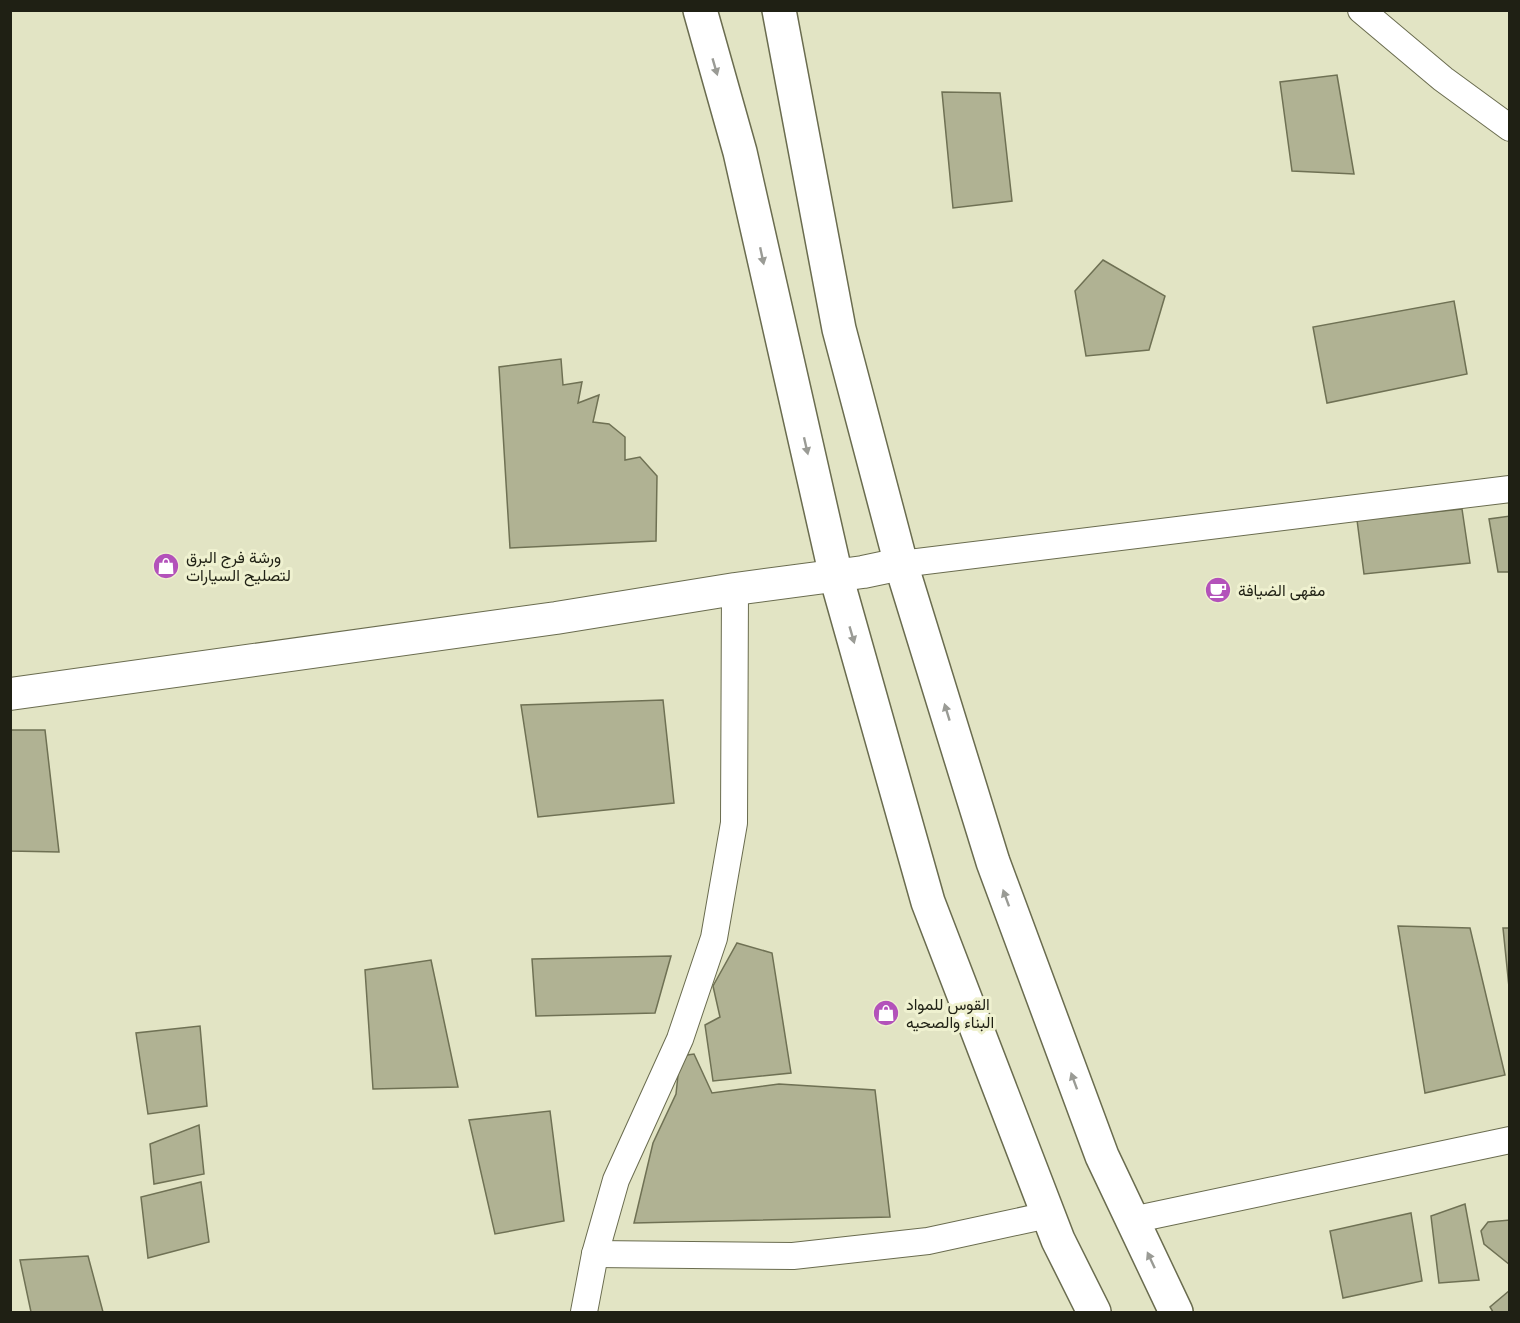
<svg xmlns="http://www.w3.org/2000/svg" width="1520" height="1323" viewBox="0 0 1520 1323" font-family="'Roboto Serif',Vazirmatn,serif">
  <rect width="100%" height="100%" fill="#e2e4c4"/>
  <g fill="#b0b293" stroke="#6f7154" stroke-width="1.5">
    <polygon points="1337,75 1354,174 1292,171 1280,82"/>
    <polygon points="942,92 1000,93 1012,201 953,208"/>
    <polygon points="1103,260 1165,296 1149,350 1086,356 1075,291"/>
    <polygon points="1454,301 1467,374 1327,403 1313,327"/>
    <polygon points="561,359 563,385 582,382 578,403 599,395 593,422 609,424 625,437 625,460 640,457 657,476 656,541 510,548 499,367"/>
    <polygon points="1462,509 1470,563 1364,574 1357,520"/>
    <polygon points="1510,516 1510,572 1498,572 1489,519"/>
    <polygon points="663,700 674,803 538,817 521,705"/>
    <polygon points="11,730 45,730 59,852 10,851"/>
    <polygon points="1398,926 1470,928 1505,1075 1425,1093"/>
    <polygon points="1503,928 1510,928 1510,997"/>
    <polygon points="737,943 772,953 791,1073 713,1081 705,1025 720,1017 713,986"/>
    <polygon points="671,956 655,1013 536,1016 532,959"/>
    <polygon points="431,960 458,1087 373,1089 365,970"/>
    <polygon points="200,1026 207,1106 148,1114 136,1033"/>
    <polygon points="694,1054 712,1093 779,1084 875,1090 890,1217 634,1223 653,1143 676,1094 680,1056"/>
    <polygon points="550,1111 564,1221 495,1234 469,1120"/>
    <polygon points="199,1125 204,1174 154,1184 150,1144"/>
    <polygon points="201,1182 209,1242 148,1258 141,1197"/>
    <polygon points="1465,1204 1479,1280 1439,1283 1431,1216"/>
    <polygon points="1411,1213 1422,1281 1343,1298 1330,1231"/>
    <polygon points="1510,1220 1510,1265 1484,1244 1481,1231 1488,1222"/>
    <polygon points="88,1256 103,1312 31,1312 20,1260"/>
    <polygon points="1510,1290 1510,1312 1493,1312 1490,1307"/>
  </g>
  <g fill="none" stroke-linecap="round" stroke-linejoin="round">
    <g stroke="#6a6c4f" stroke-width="28">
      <g id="minor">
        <polyline points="1361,10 1443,79 1510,128"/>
        <polyline points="901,564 1510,489"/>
        <polyline points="1132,1220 1510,1140"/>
        <polyline points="595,1254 793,1256 928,1241 1048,1215"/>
        <polyline points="584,1312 595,1254 616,1180 680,1039 714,938 734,823 735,589"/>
      </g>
    </g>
    <g stroke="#6a6c4f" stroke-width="34">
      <polyline id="tertiary" points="10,694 556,618 735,589 863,572 901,564"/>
    </g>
    <g stroke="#6a6c4f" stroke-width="36">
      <g id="primary">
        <polyline points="700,10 740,152 836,576 928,902 1058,1240 1094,1312"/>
        <polyline points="779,10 839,329 901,564 993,862 1102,1156 1176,1312"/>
      </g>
    </g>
    <use href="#minor" stroke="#fff" stroke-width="26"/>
    <use href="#tertiary" stroke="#fff" stroke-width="32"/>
    <use href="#primary" stroke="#fff" stroke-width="33"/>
  </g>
  <defs><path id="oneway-solid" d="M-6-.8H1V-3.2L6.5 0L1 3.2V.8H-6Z" transform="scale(1.5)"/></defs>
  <g fill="#9a9b95">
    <use href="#oneway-solid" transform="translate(715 67) rotate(74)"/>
    <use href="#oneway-solid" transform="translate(762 256) rotate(78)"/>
    <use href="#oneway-solid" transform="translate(806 446) rotate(77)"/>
    <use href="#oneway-solid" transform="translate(852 635) rotate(74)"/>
    <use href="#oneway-solid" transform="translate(947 712) rotate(-107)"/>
    <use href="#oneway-solid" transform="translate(1006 898) rotate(-110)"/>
    <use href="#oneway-solid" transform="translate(1074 1081) rotate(-110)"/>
    <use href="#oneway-solid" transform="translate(1151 1260) rotate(-115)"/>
  </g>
  <defs>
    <g id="shop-disc" transform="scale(1.35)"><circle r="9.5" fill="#b352ba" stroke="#eff1d0"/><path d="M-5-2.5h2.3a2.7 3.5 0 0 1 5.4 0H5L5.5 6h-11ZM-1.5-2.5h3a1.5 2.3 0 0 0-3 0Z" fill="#fff"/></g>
    <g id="cafe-disc" transform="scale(1.35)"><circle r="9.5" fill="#b352ba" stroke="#eff1d0"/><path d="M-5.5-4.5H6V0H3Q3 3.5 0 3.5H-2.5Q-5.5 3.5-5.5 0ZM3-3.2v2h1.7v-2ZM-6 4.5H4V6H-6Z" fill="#fff"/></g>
  </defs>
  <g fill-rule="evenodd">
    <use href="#shop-disc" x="166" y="566"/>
    <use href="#cafe-disc" x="1218" y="590"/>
    <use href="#shop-disc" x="886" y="1013"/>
  </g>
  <g text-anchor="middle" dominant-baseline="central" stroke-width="6" stroke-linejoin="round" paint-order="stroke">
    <g font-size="16" fill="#1f2014" stroke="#eff1d0" text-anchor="start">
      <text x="186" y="557">ورشة فرج البرق<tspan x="186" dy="18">لتصليح السيارات</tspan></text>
      <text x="1238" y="590">مقهى الضيافة</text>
      <text x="906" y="1004">القوس للمواد<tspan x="906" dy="18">البناء والصحيه</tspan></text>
    </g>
  </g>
  <rect width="1520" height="1323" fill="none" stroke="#1f2014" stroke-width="24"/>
</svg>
